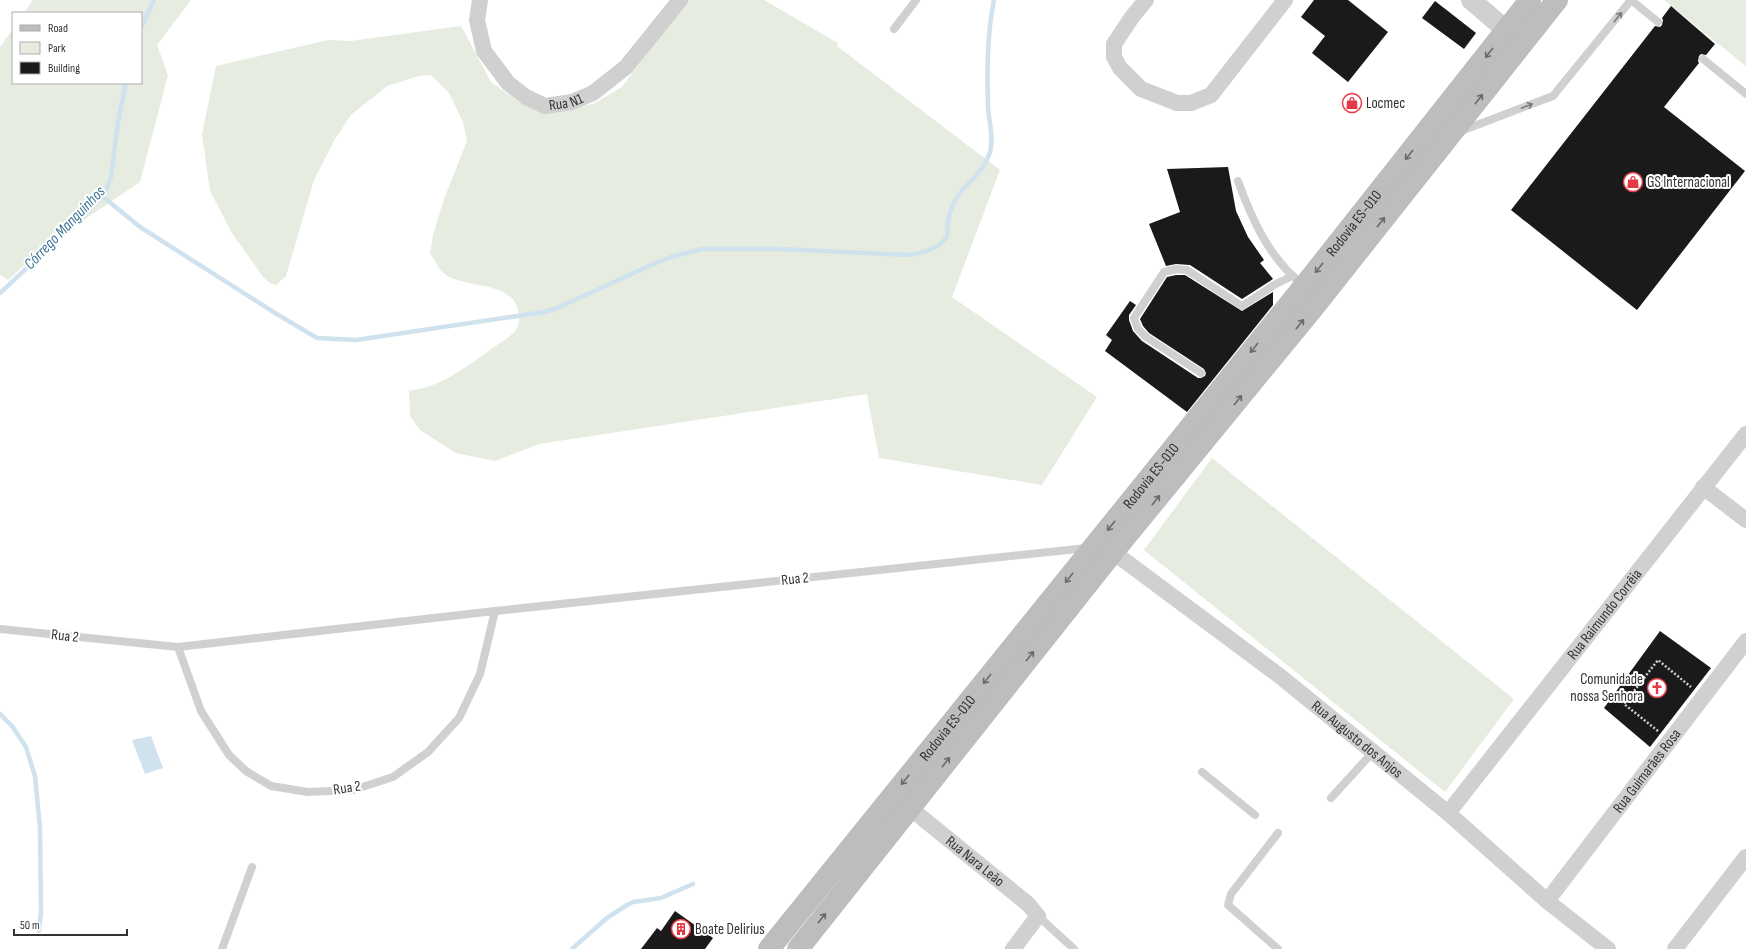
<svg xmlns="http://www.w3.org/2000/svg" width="1746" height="949" viewBox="0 0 1746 949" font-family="'Sofia Sans Condensed',sans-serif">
  <rect width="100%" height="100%" fill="#fff"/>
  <g fill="#e6ecdf">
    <polygon points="33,0 191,0 157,45 168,75 140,182 44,247 8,280 0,275 0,47 13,29 13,83 141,83 141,13 24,13"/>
    <path d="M686,0H764L838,43L837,46L1000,170L952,297L1097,397L1042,485L879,458L867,394L539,444L495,461L456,453L420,430L410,416L409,391C417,389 425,388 433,385C456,376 477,359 497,345C510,336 522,331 519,313C513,280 467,289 446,275C439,270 434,259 430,253L433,235L444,199L467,141L463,122L449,93L431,75L419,76L387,86L351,115L335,139L314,180L286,276L276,285L270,283L264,278L232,233L210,191L202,134L216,66L328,40L351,41L461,26L491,82L519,102L546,111L593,104L622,87Z"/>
    <polygon points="1664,0 1746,0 1746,66"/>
    <polygon points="1212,458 1514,699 1445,792 1144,550"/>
  </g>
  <polygon fill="#cfe2ee" points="151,736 163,768 145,774 132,740"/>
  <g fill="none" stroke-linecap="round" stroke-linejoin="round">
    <g stroke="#cfe2ee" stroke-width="4.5">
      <polyline points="141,28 154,0"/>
      <path d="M102,196L140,227L275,313L317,338L356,340L544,312L555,309L649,266L671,257L703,249H779L909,255C924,253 938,249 947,237C947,224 949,210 956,199C967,181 983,174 990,152C994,138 989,122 988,107C987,71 987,35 994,0"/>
      <polyline points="0,293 88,211 105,193 111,177 118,122 126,83"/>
      <polyline points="0,714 12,726 26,747 35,776 40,828 41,912 39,931"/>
      <polyline points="572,949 607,918 627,905 633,902 661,898 693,884"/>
    </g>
  </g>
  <g fill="#1a1a1a">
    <polygon points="1314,0 1348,0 1388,32 1348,82 1312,53 1325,36 1301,17"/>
    <polygon points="1435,1 1476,33 1464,49 1422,18"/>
    <polygon points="1671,6 1715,44 1706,55 1701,54 1699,56 1698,61 1699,63 1664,107 1745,171 1637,310 1511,210 1655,26 1660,27 1662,25 1663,20 1662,18"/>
    <polygon points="1228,167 1236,211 1248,237 1264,260 1260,263 1273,279 1242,299 1190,265 1176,264 1166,266 1149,224 1180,212 1167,169"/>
    <polygon points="1176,275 1185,275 1242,311 1273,292 1273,305 1187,412 1105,351 1112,340 1106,335 1130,301 1136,305 1129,315 1129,320 1133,331 1142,341 1198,378 1201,378 1205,376 1206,373 1204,369 1149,333 1143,326 1140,319 1167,277"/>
    <polygon points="1660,631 1711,668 1650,747 1604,708"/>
    <polygon points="675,911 713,938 705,949 641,949 657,928 661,931"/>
  </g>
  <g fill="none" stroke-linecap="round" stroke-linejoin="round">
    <polyline stroke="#cdcdcd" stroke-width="2.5" stroke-dasharray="2 2" stroke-linecap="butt" points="1658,731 1624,704 1658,660 1691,687"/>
    <g stroke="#d0d0d0" stroke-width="8">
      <polyline points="1631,0 1658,22"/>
      <polyline points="894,29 916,0"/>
      <polyline points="1703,59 1746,94"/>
      <polyline points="1461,131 1553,96 1631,0"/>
      <path d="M1238,181C1251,217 1267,253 1296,279"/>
      <polyline points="1201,373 1146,337 1138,329 1134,318 1164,272 1176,269 1187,270 1242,306 1274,285 1292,276"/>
      <polyline points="0,629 178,647 495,611 1087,548"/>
      <polyline points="178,647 201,711 229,755 246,771 271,786 308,792 353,790 393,777 428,752 459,718 480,674 495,611"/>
      <polyline points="1202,772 1255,815"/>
      <polyline points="1331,798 1373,752"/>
      <polyline points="1278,833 1231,894 1228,905 1278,949"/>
      <polyline points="1038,916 1074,949"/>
      <polyline points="222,949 252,867"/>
    </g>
    <g stroke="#d0d0d0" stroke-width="16">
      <path id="s1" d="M480,0L477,20L484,51L508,83L526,97L545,106L572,102L593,93L626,67L680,0"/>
      <polyline points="1146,0 1132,17 1114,44 1114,57 1120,68 1141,89 1177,103 1191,103 1211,95 1285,0"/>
      <polyline points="1703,487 1746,520"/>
      <path id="s2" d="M1103,550L1113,552L1281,677L1448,813L1547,901L1608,949"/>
      <path id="s3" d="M910,808L1028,904L1038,916L1013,949"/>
      <path id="s4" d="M1448,813L1746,434"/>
      <path id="s5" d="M1547,901L1746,641"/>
      <polyline points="1675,949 1746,857"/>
    </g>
    <polyline stroke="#d0d0d0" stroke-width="20" points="1471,0 1506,30"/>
    <g stroke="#bdbdbd" stroke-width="22">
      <path id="s6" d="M769,949L1305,285L1530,0"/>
      <polyline points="798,949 1113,552 1313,308 1557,0"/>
    </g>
  </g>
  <defs><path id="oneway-shaft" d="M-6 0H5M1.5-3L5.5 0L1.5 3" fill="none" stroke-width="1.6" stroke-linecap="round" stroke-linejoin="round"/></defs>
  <g stroke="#7a7a7a">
    <use href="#oneway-shaft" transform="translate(1618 17) rotate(-51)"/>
    <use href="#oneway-shaft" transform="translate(1527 106) rotate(-21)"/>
  </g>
  <g stroke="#6a6a6a">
    <use href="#oneway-shaft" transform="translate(1489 53) rotate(128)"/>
    <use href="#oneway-shaft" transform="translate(1479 99) rotate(-52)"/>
    <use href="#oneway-shaft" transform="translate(1409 155) rotate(129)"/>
    <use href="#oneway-shaft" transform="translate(1381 222) rotate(-52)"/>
    <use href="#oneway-shaft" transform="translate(1319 268) rotate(129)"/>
    <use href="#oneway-shaft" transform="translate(1300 324) rotate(-51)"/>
    <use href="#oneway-shaft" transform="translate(1254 348) rotate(129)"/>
    <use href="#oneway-shaft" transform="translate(1238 400) rotate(-51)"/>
    <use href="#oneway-shaft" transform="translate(1156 500) rotate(-51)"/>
    <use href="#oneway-shaft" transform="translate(1111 526) rotate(129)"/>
    <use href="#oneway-shaft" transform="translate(1069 578) rotate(129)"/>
    <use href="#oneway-shaft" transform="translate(1030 656) rotate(-51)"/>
    <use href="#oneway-shaft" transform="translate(987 679) rotate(129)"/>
    <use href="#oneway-shaft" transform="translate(946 762) rotate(-52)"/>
    <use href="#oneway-shaft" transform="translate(905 780) rotate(129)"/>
    <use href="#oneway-shaft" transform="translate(822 918) rotate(-52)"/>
  </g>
  <defs>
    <g id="shop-ring" transform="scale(1)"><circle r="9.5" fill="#fff" stroke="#e63946" stroke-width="1.5"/><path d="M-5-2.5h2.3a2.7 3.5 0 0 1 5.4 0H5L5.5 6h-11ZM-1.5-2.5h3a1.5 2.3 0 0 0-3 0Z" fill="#e63946"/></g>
    <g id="church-ring" transform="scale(1)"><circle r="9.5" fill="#fff" stroke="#e63946" stroke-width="1.5"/><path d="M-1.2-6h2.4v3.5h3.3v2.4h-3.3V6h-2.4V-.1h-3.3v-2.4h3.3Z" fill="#e63946"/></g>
    <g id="building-ring" transform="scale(1)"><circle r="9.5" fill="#fff" stroke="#e63946" stroke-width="1.5"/><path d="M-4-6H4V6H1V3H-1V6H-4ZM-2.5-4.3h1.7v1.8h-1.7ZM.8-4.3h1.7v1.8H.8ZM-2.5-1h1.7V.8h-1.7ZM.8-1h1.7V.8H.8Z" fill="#e63946"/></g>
  </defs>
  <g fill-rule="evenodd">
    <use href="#shop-ring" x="1352" y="103"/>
    <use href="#shop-ring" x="1633" y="182"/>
    <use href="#church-ring" x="1657" y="688"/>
    <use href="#building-ring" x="681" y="929"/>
  </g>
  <g text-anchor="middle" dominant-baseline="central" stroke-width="4" stroke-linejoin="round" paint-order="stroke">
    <g font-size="15" fill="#333" stroke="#fff">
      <text stroke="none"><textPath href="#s1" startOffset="157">Rua N1</textPath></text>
      <text stroke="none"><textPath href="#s6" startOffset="932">Rodovia ES-010</textPath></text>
      <text stroke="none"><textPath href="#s6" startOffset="608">Rodovia ES-010</textPath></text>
      <text transform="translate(795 579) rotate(-6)">Rua 2</text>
      <text stroke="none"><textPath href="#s4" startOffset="253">Rua Raimundo Corrêia</textPath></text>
      <text transform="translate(65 636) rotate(6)">Rua 2</text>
      <text stroke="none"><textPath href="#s6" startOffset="284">Rodovia ES-010</textPath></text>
      <text stroke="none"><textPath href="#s2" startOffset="318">Rua Augusto dos Anjos</textPath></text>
      <text stroke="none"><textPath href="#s5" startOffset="164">Rua Guimarães Rosa</textPath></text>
      <text transform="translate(347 788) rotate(-9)">Rua 2</text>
      <text stroke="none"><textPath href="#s3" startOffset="84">Rua Nara Leão</textPath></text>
    </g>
    <g font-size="15" fill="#333" stroke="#fff" text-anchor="start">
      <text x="1366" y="103">Locmec</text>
      <text x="1647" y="182">GS Internacional</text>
      <text x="1643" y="679" text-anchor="end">Comunidade<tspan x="1643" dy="17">nossa Senhora</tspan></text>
      <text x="695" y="929">Boate Delirius</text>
    </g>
    <g font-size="16" font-style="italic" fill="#3f7597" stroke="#fff">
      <text transform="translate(65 228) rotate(-46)">Córrego Manguinhos</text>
    </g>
  </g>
  <rect x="12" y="12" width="130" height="72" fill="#ffffff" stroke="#adadad"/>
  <rect x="20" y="25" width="20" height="6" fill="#bdbdbd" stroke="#adadad"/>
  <text x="48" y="32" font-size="12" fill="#333333">Road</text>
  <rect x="20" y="42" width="20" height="12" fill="#e6ecdf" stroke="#adadad"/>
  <text x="48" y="52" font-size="12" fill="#333333">Park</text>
  <rect x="20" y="62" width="20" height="12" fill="#1a1a1a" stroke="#adadad"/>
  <text x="48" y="72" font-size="12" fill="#333333">Building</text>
  <path d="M14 929v6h113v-6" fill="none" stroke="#333333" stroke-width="2"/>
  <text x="20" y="929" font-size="12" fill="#333333" stroke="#ffffff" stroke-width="3" paint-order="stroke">50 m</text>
</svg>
